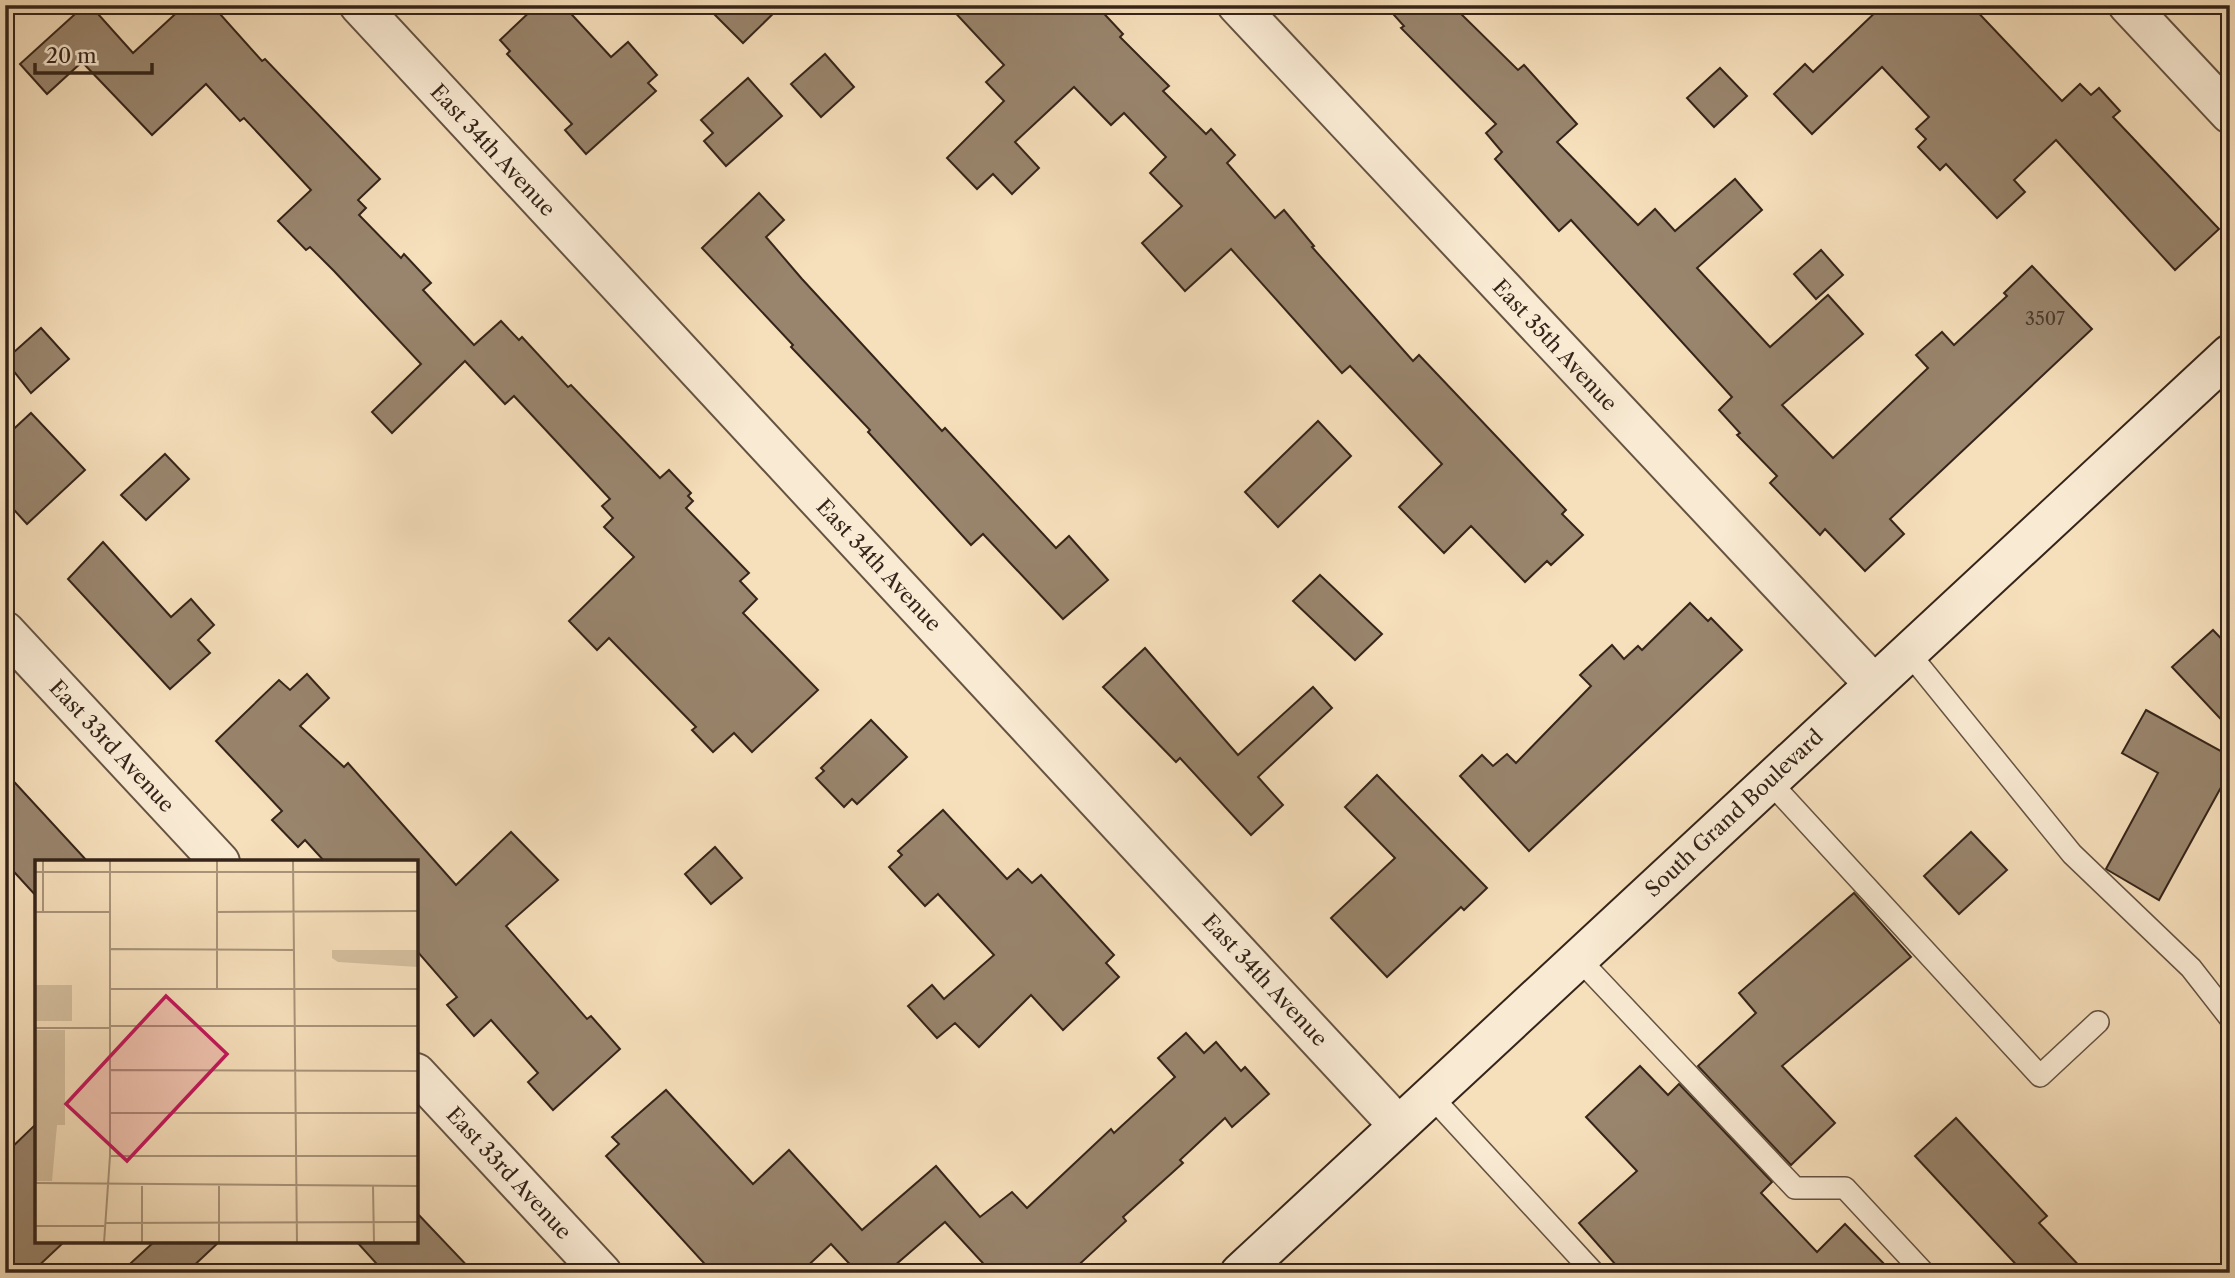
<svg xmlns="http://www.w3.org/2000/svg" width="2235" height="1278" viewBox="0 0 2235 1278" font-family="'Libre Caslon Text',serif">
  <rect width="100%" height="100%" fill="#f6dfbb"/>
  <filter id="stains"><feTurbulence type="fractalNoise" baseFrequency=".00286" numOctaves="4"/><feColorMatrix values="0 0 0 0 .2 0 0 0 0 .09 0 0 0 0 .02 0 0 0 .5 -.17"/></filter>
  <radialGradient id="worn" r=".72"><stop offset=".6" stop-color="#630" stop-opacity="0"/><stop offset="1" stop-color="#630" stop-opacity=".3"/></radialGradient>
  <g fill="#99856d" stroke="#352419" stroke-width="2">
    <polygon points="85,5 90,5 133,53 185,5 212,5 262,61 265,59 380,179 358,200 366,208 359,215 401,258 404,254 431,283 423,290 474,345 501,321 519,340 522,337 568,387 571,385 660,478 669,470 691,493 688,496 693,501 686,508 749,573 740,581 757,599 743,613 818,690 752,752 734,733 713,752 692,730 696,727 609,638 597,650 569,621 634,557 604,527 613,518 602,506 610,499 514,396 505,404 465,361 392,433 372,412 421,364 334,271 310,247 306,250 278,221 311,190 244,118 240,121 206,84 152,135 82,62 47,94 20,64"/>
    <polygon points="537,5 563,5 611,57 628,42 657,75 648,83 656,91 586,154 565,130 572,124 507,54 510,51 500,40"/>
    <polygon points="705,5 782,5 743,43"/>
    <polygon points="948,5 1096,5 1123,34 1120,37 1169,86 1163,91 1206,134 1211,129 1235,155 1227,163 1275,218 1284,210 1314,246 1312,247 1413,361 1419,355 1566,510 1562,514 1583,535 1551,565 1547,561 1525,582 1471,526 1444,553 1399,507 1442,464 1350,366 1342,373 1231,249 1185,291 1142,243 1182,206 1150,173 1166,157 1124,113 1111,125 1074,87 1015,142 1039,168 1012,194 993,174 977,189 947,158 1004,101 986,82 1004,65"/>
    <polygon points="1385,5 1452,5 1518,70 1524,65 1577,124 1557,142 1638,225 1655,209 1675,231 1735,179 1762,210 1697,268 1770,347 1828,295 1863,334 1782,405 1833,458 1928,368 1916,355 1942,332 1954,345 2007,296 2004,293 2032,266 2092,329 1890,519 1904,534 1865,571 1825,529 1820,535 1770,483 1777,476 1737,435 1740,433 1719,410 1732,397 1571,220 1559,231 1495,159 1502,152 1486,133 1496,124 1401,28 1404,26"/>
    <polygon points="1883,5 1971,5 2062,101 2080,84 2091,95 2099,88 2120,111 2113,117 2219,229 2175,270 2056,140 2014,180 2025,192 1997,218 1946,164 1940,170 1918,147 1926,139 1916,129 1929,117 1882,67 1812,134 1774,94 1805,64 1813,72"/>
    <polygon points="825,54 854,87 821,117 791,84"/>
    <polygon points="1720,68 1747,96 1714,127 1687,98"/>
    <polygon points="748,78 782,116 726,166 704,141 713,133 701,120"/>
    <polygon points="759,193 784,220 766,237 802,279 942,431 945,428 1056,548 1069,536 1108,580 1063,619 983,534 971,545 868,432 870,430 791,347 793,345 702,248"/>
    <polygon points="1821,250 1843,275 1816,299 1794,274"/>
    <polygon points="41,328 69,359 31,393 5,360"/>
    <polygon points="31,413 85,470 27,524 5,500 5,437"/>
    <polygon points="1318,421 1351,456 1278,527 1245,492"/>
    <polygon points="165,454 189,479 146,520 121,495"/>
    <polygon points="103,542 171,617 191,599 214,625 198,640 210,653 170,689 68,579"/>
    <polygon points="1320,575 1382,634 1355,660 1293,601"/>
    <polygon points="1690,603 1708,621 1711,618 1742,650 1529,851 1460,776 1482,755 1493,766 1507,754 1516,763 1591,686 1580,675 1612,645 1624,659 1638,646 1642,650"/>
    <polygon points="2213,630 2230,648 2230,729 2172,667"/>
    <polygon points="1145,648 1238,755 1313,687 1332,708 1258,777 1283,805 1251,835 1180,758 1176,762 1103,687"/>
    <polygon points="307,674 329,698 300,726 344,767 348,763 456,885 511,832 558,880 506,926 587,1019 591,1016 620,1049 553,1110 528,1082 538,1073 491,1020 474,1036 447,1005 457,997 416,950 416,862 325,862 305,840 298,847 272,820 282,811 216,741 279,680 290,690"/>
    <polygon points="2146,710 2230,756 2230,771 2159,900 2106,869 2158,773 2122,753"/>
    <polygon points="871,720 907,757 857,804 852,799 844,807 816,778 824,771 821,768"/>
    <polygon points="5,772 88,862 37,862 37,897 5,862"/>
    <polygon points="1377,775 1487,888 1464,910 1461,907 1387,977 1331,918 1395,858 1345,807"/>
    <polygon points="943,810 1007,879 1018,869 1032,883 1041,875 1114,955 1106,963 1119,977 1063,1030 1031,995 979,1047 955,1023 937,1038 908,1006 932,985 944,999 994,955 938,894 925,906 889,867 902,855 898,851"/>
    <polygon points="1971,832 2007,870 1959,914 1924,876"/>
    <polygon points="715,847 742,878 711,904 685,874"/>
    <polygon points="1854,893 1911,957 1782,1066 1835,1123 1791,1165 1698,1066 1756,1013 1739,993"/>
    <polygon points="1186,1033 1204,1053 1216,1042 1241,1071 1245,1067 1269,1094 1232,1127 1225,1118 1180,1160 1183,1163 1123,1217 1126,1221 1070,1273 992,1273 945,1222 886,1273 858,1273 831,1244 800,1273 713,1273 606,1156 619,1144 612,1137 666,1090 753,1184 789,1150 862,1230 936,1166 980,1217 1012,1192 1027,1208 1111,1129 1114,1133 1175,1077 1158,1058"/>
    <polygon points="1640,1066 1668,1095 1679,1084 1772,1182 1761,1193 1817,1252 1845,1224 1893,1273 1623,1273 1579,1223 1637,1171 1586,1117"/>
    <polygon points="1956,1118 2047,1216 2039,1223 2086,1273 2024,1273 1915,1156"/>
    <polygon points="37,1123 37,1241 65,1241 31,1273 5,1273 5,1154"/>
    <polygon points="416,1212 474,1273 385,1273 356,1241 416,1241"/>
    <polygon points="155,1241 220,1241 186,1273 120,1273"/>
  </g>
  <g fill="none" stroke-linecap="round" stroke-linejoin="round">
    <g stroke="#655342" stroke-width="24">
      <g id="service">
        <polyline points="1908,652 2072,854 2191,968 2230,1018"/>
        <polyline points="1769,781 2040,1076 2098,1022"/>
        <polyline points="1578,958 1795,1188 1845,1188 1924,1273"/>
        <polyline points="1430,1095 1594,1273"/>
      </g>
    </g>
    <g stroke="#655342" stroke-width="42">
      <g id="minor">
        <polyline points="359,5 1398,1125"/>
        <polyline points="1237,5 1874,684"/>
        <polyline points="2128,5 2230,114"/>
        <polyline points="5,631 220,862"/>
        <polyline points="416,1073 602,1273"/>
      </g>
    </g>
    <g stroke="#352419" stroke-width="42">
      <polyline id="secondary" points="1240,1273 2230,354"/>
    </g>
    <use href="#service" stroke="#f9ead3" stroke-width="21"/>
    <use href="#minor" stroke="#f9ead3" stroke-width="38"/>
    <use href="#secondary" stroke="#f9ead3" stroke-width="38"/>
  </g>
  <g text-anchor="middle" dominant-baseline="central" stroke-width="6" stroke-linejoin="round" paint-order="stroke">
    <g font-size="18" fill="#4e3c2e">
      <text x="2045" y="319">3507</text>
    </g>
    <g font-size="21" fill="#352419" stroke="#f9ead3">
      <text transform="translate(493 150) rotate(47)">East 34th Avenue</text>
      <text transform="translate(1555 345) rotate(47)">East 35th Avenue</text>
      <text transform="translate(879 565) rotate(47)">East 34th Avenue</text>
      <text transform="translate(112 746) rotate(47)">East 33rd Avenue</text>
      <text transform="translate(1734 813) rotate(-43)">South Grand Boulevard</text>
      <text transform="translate(1265 980) rotate(47)">East 34th Avenue</text>
      <text transform="translate(509 1173) rotate(47)">East 33rd Avenue</text>
    </g>
  </g>
  <g transform="translate(35 860)">
    <rect width="383" height="383" fill="#f6dfbb"/>
    <path d="M297,90H383V107L303,102L297,98ZM0,125H37V161H0ZM0,170H30V265H22L17,321H0Z" fill="#d5bf9f"/>
    <path fill="none" stroke="#a9947a" stroke-width="2" d="M182,0V129M258,0L262,383M0,12H384M0,52H76M8,52V0M181,52L384,51M76,89L259,90M76,129H384M76,166H384M0,168H76M76,210L384,211M76,253H384M75,296H384M0,323L384,326M107,326V383M184,326V383M338,326L339,383M70,363L384,362M0,366H69M69,383L75,296V0"/>
    <path fill="#c2185b" fill-opacity="0.15" stroke="#c2185b" stroke-width="3.5" d="M131,136L192,194L92,301L31,244Z"/>
    <rect width="383" height="383" fill="none" stroke="#352419" stroke-width="3.5"/>
  </g>
  <rect width="2235" height="1278" fill="none" stroke="#f6dfbb" stroke-width="28"/>
  <rect x="7" y="7" width="2221" height="1264" fill="none" stroke="#352419" stroke-width="3.5"/>
  <rect x="14" y="14" width="2207" height="1250" fill="none" stroke="#352419" stroke-width="2"/>
  <path d="M35 63v10h117v-10" fill="none" stroke="#352419" stroke-width="3.5"/>
  <text x="46" y="63" font-size="21" fill="#352419" stroke="#f9ead3" stroke-width="5" paint-order="stroke">20 m</text>
  <rect width="100%" height="100%" filter="url(#stains)"/>
  <rect width="100%" height="100%" fill="url(#worn)"/>
</svg>
